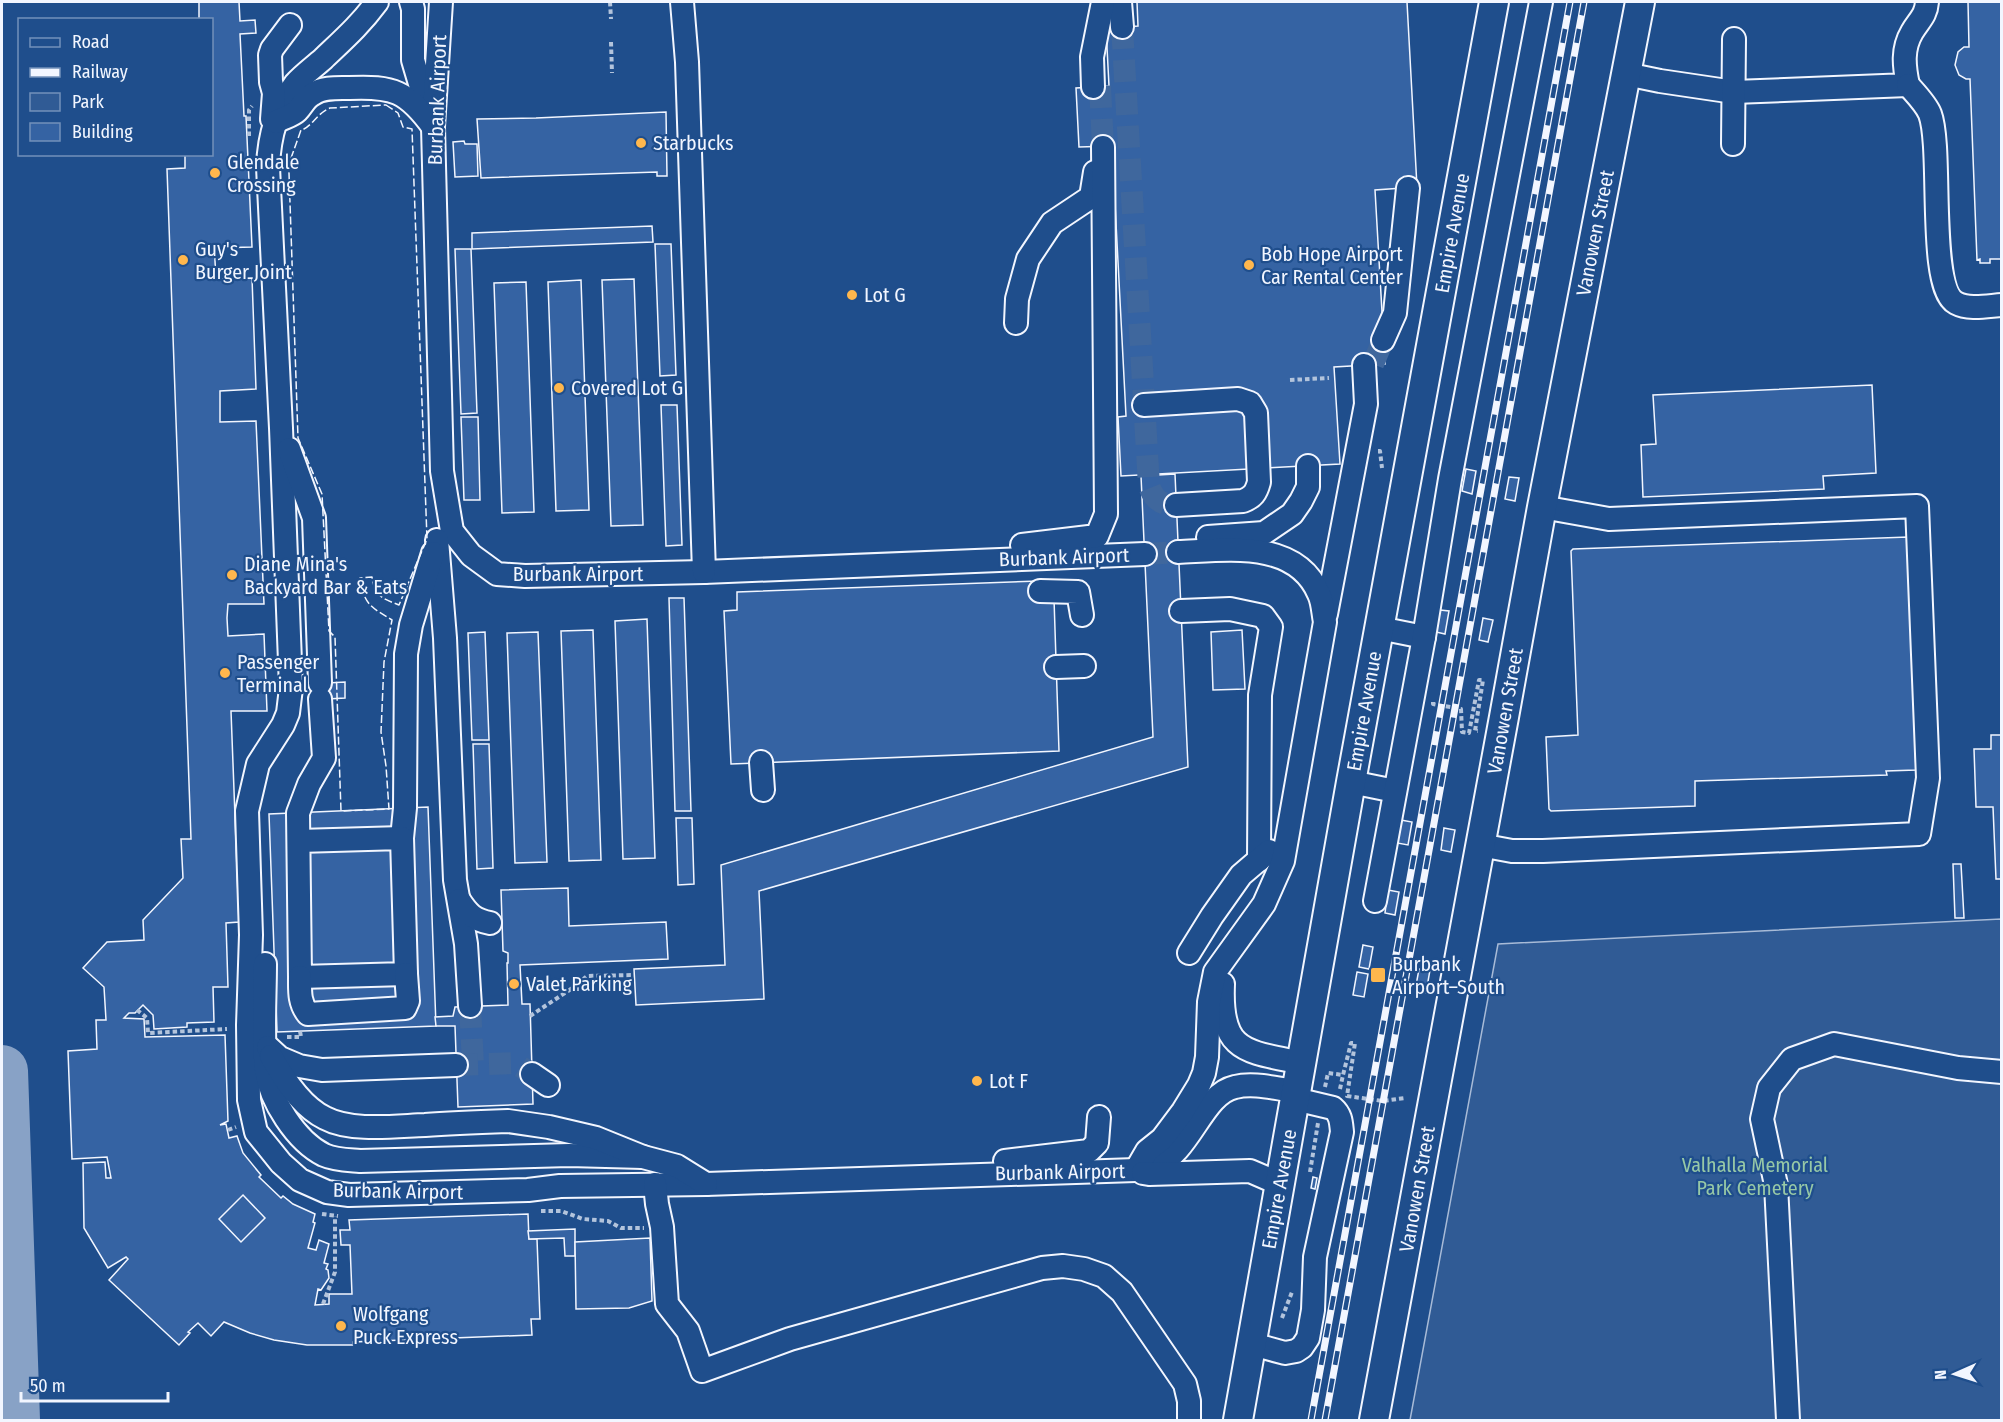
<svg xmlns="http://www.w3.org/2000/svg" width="2003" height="1422" viewBox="0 0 2003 1422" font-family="'Fira Sans Condensed',sans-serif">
  <rect width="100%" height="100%" fill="#1f4e8c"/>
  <polygon fill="#305b95" stroke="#a8bbd7" stroke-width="1.5" points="2001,919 2001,1420 1410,1420 1498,944"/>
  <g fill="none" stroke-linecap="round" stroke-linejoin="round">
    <polyline stroke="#88a2c6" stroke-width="52" points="2,1071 14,1420"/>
  </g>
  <g fill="#3563a3" stroke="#f2f6ff" stroke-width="1.5">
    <polygon points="199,2 239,2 240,21 255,20 256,33 240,34 244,116 246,116 252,247 215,248 215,261 216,279 252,278 256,389 220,391 220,422 256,421 264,604 228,604 227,618 228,636 264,634 267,711 231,711 239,922 226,923 228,987 213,987 214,1022 187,1023 187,1027 154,1029 153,1015 143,1005 135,1013 129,1013 124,1018 144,1019 145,1037 225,1035 228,1121 220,1125 226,1124 229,1138 237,1136 243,1153 261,1175 259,1177 281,1198 283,1196 293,1204 315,1214 313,1222 315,1223 308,1248 316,1250 319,1240 329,1244 324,1263 328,1264 326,1269 328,1270 329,1278 321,1290 318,1289 315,1305 329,1304 329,1294 352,1294 350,1245 341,1245 340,1230 350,1230 349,1220 528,1214 529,1239 537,1239 540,1319 531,1319 532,1335 353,1342 353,1345 307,1345 274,1340 250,1333 224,1322 211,1336 198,1323 188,1332 190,1333 179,1345 109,1280 128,1259 126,1257 108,1268 84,1228 83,1163 105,1162 106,1178 111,1178 107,1157 72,1159 68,1051 97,1049 96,1020 106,1020 104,987 83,968 107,942 144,940 143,920 183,878 181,839 191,839 167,169 185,168 185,154 212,154 212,20 199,20"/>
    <polygon points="1137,2 1407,2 1417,187 1375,190 1385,364 1334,367 1340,464 1121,476 1118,417 1126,416 1112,146 1079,147 1076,88 1109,86 1106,28 1138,26"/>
    <polygon points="1968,2 2002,2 2002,259 1990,259 1990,263 1980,263 1980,259 1977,260 1970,79 1966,79 1959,75 1955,65 1958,52 1964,47 1969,47"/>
    <polygon points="666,112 667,176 657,176 657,172 481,178 477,119 536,118"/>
    <polygon points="464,141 465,144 477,144 478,176 455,177 453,142"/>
    <polygon points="652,226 653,242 472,249 472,233"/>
    <polygon points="655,244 671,244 676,375 660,376"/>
    <polygon points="455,249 471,249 477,413 461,414"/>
    <polygon points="634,279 643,525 611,526 602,280"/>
    <polygon points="581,280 589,510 556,511 548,282"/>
    <polygon points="526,282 534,512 502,513 494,283"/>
    <polygon points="1872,385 1876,473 1823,476 1824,489 1643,497 1641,445 1656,444 1653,395"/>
    <polygon points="661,405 677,405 682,545 666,546"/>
    <polygon points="461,417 478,417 480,500 464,500"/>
    <polygon points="1466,469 1476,471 1472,494 1462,491"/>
    <polygon points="1175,474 1188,767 759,891 764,999 636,1005 634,969 725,965 721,865 1153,737 1141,476"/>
    <polygon points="1509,477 1519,478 1515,501 1505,499"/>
    <polygon points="1908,537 1916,770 1886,771 1887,775 1695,781 1695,806 1551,811 1549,809 1546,737 1578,735 1571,551 1573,549"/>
    <polygon points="1039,581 1054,599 1059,751 731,764 724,611 737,610 737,592"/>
    <polygon points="669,598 684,598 691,811 675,811"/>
    <polygon points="1440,610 1449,611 1445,634 1436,632"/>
    <polygon points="1483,618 1493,620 1488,642 1479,640"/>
    <polygon points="647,619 655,858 623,859 615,621"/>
    <polygon points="593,630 601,860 569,861 561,631"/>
    <polygon points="1242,630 1245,689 1213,690 1211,632"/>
    <polygon points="485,632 489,740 472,740 468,633"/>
    <polygon points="538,632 547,862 515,863 507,633"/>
    <polygon points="345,682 345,698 309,700 309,684"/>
    <polygon points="1991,735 2002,735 2002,879 1996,879 1993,807 1976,807 1974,749 1991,749"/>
    <polygon points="473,744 489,744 493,868 477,869"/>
    <polygon points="428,807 436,1026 277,1032 269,814"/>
    <polygon points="676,818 692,818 694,884 678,885"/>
    <polygon points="1401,820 1412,822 1408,845 1397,843"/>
    <polygon points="1444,828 1455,830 1451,852 1441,850"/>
    <polygon points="1953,864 1961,864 1964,918 1955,918"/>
    <polygon points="568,888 569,926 666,922 668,959 520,965 522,1004 530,1004 533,1104 458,1107 455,1026 436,1026 435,1017 453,1016 455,1007 508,1005 507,963 508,963 508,953 503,951 501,890"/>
    <polygon points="1388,890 1399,892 1395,915 1385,913"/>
    <polygon points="1363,945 1373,947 1369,969 1359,967"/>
    <polygon points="1419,969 1430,970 1426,993 1415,991"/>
    <polygon points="1357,972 1368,974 1364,997 1353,995"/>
    <polygon points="1313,1177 1317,1178 1315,1189 1311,1188"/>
    <polygon points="243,1195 265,1218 241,1242 219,1219"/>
    <polygon points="575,1229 575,1256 565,1256 564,1238 529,1239 528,1231"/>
    <polygon points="650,1238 652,1301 629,1308 576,1309 575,1242"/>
  </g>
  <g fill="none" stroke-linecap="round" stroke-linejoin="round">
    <g stroke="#3f679d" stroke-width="22" stroke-dasharray="22 11" stroke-linecap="butt">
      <path d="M1122,27L1149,486C1154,500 1161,505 1176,505"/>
      <polyline points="1100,86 1103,147"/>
      <polyline points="1373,364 1383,340"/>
      <polyline points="1145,554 1178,552"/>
      <polyline points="470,1006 473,1064"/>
      <polyline points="456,1065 515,1063 532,1074"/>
    </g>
    <g stroke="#f2f6ff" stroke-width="26">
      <g id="minor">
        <path d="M377,2C360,25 344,39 323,59C314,67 303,75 295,84C277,108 269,137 268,167L281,428L291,688L288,713L283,725L258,764L247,811L251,935L248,1025L249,1100L256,1132L281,1163L300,1180L327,1192L349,1195L528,1190L560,1186L706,1184L1136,1170C1142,1170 1149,1170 1154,1167C1191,1152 1202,1094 1235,1087C1254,1082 1277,1089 1296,1091"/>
        <polyline points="411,2 413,9 413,60 428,111"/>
        <polyline points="441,2 433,127 442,471 452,531 471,555 497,574 525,576 704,572 1145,554"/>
        <polyline points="682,2 687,62 704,572"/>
        <polyline points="1120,2 1122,27"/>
        <path d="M1626,74L1660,81L1734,92L1908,85C1904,66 1902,49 1912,32C1919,20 1926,16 1927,2"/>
        <path d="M1908,85C1915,93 1926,104 1930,114C1943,149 1927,288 1956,303C1969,310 1987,306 2002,305"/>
        <polyline points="1093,87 1092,57 1103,2"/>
        <polyline points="272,119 274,93 271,82 270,55 272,49 290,25"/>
        <path d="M276,122C282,118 292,116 297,111C303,105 305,98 313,94C323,87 337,88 349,88C393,86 407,91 433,127"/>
        <polyline points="1733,144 1734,39"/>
        <polyline points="1016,323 1017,299 1028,259 1052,223 1091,197 1095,172"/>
        <polyline points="1383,340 1395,313 1408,188"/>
        <path d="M1144,405L1238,399L1250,403L1256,413L1259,482C1256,493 1253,497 1243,501L1176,505"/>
        <polyline points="289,449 314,518 320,683"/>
        <polyline points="1208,537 1264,533 1292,514 1301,501 1308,487 1308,466"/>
        <polyline points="437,540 445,638 455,880 466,944 470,1006"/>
        <polyline points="1022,545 1097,536 1106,514 1103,147"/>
        <polyline points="1040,591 1078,592 1082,615"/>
        <polyline points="1181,611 1230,609 1263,616 1271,627 1260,695 1259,860"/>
        <polyline points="1326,614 1366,404 1364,365"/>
        <polyline points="1379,628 1424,637"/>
        <polyline points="1056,667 1084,666"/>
        <polyline points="761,762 763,790"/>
        <polyline points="1351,782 1395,791"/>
        <polyline points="402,838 405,808 406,654 411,625 433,553"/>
        <polyline points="299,841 402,838 406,974 300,977 298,813 309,784 324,758 320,699"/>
        <polyline points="1480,845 1512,851 1543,851 1919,834 1928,778 1917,506 1609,519 1542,507"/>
        <path d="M459,900C468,914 474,920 490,923"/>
        <polyline points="1375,901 1424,637 1450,479 1541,2"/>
        <polyline points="1189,953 1212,916 1241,875 1269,851"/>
        <path d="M265,964C265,998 262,1035 266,1070C270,1100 296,1141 324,1155C335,1160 348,1160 360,1161L569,1155L643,1157"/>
        <path d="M300,977C300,991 299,1003 308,1014L405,1008L408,1001L406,974"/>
        <path d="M1223,984C1220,1053 1245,1051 1302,1063"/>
        <polyline points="268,1047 280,1058 299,1066 322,1070 456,1065"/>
        <path d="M271,1056C283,1078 302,1107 325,1118C351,1132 396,1126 425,1125C452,1123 480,1122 508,1121L549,1127L596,1138L643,1157L677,1166L706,1184"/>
        <polyline points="532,1074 548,1085"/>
        <polyline points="1005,1161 1089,1151 1097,1143 1099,1117"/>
        <path d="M1136,1170L1147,1151L1162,1139L1183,1111L1199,1085L1204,1073L1207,1057L1209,1002L1215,972L1264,904L1283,861L1325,622C1323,613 1323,602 1319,594C1296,539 1227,550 1178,552"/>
        <polyline points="1143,1173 1149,1174 1250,1171 1280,1184"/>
        <polyline points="655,1184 657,1204 662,1227 667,1304 688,1331 702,1371 790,1339 1042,1268 1063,1266 1084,1269 1104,1276 1122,1292 1185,1384 1189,1401 1189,1420"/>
        <path d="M1252,1344L1285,1353L1296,1351L1302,1347L1308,1338L1313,1310L1315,1257L1342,1132C1341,1122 1341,1115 1333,1108L1295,1099"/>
        <polyline points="1788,1420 1776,1185 1762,1119 1769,1088 1792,1059 1834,1044 1958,1068 2002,1072"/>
      </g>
    </g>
    <g stroke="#f2f6ff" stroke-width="32">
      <g id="major">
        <polyline points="1238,1420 1351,782 1494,2"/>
        <polyline points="1374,1420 1504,717 1542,507 1640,2"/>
      </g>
    </g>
    <g stroke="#b3c4dc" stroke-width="4" stroke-dasharray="4.5 3" stroke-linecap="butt">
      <polyline points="610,2 611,19"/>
      <polyline points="611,42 612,73"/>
      <polyline points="249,136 249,110 252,106"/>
      <polyline points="1290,380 1329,378"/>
      <polyline points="1378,451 1380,451 1382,468"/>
      <polyline points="1433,702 1433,704 1461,709 1462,732 1469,733 1479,680 1483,680 1475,731 1478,731"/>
      <polyline points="571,989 587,976 634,975"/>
      <polyline points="137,1010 147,1018 148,1033 227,1029"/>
      <polyline points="530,1016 571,989 583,989"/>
      <polyline points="287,1037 301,1037 300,1031"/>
      <polyline points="1325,1087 1328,1073 1343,1075 1351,1043 1355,1043 1347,1096 1383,1101 1405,1098"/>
      <polyline points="1340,1089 1343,1075"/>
      <polyline points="228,1130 236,1127"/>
      <polyline points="1310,1172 1318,1123"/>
      <polyline points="541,1211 561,1211 583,1219 608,1221 621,1228 644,1228"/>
      <polyline points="322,1214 338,1216"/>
      <polyline points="323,1304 335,1272 335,1216"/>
      <polyline points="1282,1318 1292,1292"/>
    </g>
    <use href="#minor" stroke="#1f4e8c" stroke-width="22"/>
    <use href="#major" stroke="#1f4e8c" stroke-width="28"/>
    <g stroke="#f2f6ff" stroke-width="7">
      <g id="rail">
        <polyline points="1311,1420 1570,2"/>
        <polyline points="1325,1420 1584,2"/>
      </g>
    </g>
    <use href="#rail" stroke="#1f4e8c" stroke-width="4.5" stroke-dasharray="14" stroke-linecap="butt"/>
    <path stroke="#f2f6ff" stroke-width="1.5" stroke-dasharray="8 3" stroke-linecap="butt" d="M386,105L398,113L403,127L412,129L427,539L399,605C381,598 375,596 372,577L360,578C364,605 371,607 392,620L384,662L381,732L386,766L389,809L341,811L335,637L329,631L322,494L298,438L289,173L290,161L301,130C311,128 317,113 330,108Z"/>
  </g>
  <g fill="#ffb74d" stroke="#1f4e8c" stroke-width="2">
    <circle cx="641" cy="143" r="6"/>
    <circle cx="215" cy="173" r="6"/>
    <circle cx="183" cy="260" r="6"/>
    <circle cx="1249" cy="265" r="6"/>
    <circle cx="852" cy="295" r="6"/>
    <circle cx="559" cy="388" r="6"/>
    <circle cx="232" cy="575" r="6"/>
    <circle cx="225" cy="673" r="6"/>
    <rect x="1370" y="967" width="16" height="16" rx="3"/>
    <circle cx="514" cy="984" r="6"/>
    <circle cx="977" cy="1081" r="6"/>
    <circle cx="341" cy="1326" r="6"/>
  </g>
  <g text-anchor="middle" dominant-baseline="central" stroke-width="4.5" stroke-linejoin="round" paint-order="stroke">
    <g font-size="20" fill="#f2f6ff" stroke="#1f4e8c">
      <text transform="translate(437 100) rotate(-88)">Burbank Airport</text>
      <text transform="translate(1452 233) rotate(-80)">Empire Avenue</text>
      <text transform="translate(1595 233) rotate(-79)">Vanowen Street</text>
      <text transform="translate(1064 557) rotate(-2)">Burbank Airport</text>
      <text x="578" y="574">Burbank Airport</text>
      <text transform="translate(1364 711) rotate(-80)">Empire Avenue</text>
      <text transform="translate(1505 711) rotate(-80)">Vanowen Street</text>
      <text transform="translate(1060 1172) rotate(-1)">Burbank Airport</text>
      <text transform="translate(1279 1189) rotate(-80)">Empire Avenue</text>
      <text transform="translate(1417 1189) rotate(-80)">Vanowen Street</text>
      <text transform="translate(398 1191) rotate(1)">Burbank Airport</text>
    </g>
    <g font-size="20" fill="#f2f6ff" stroke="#1f4e8c" text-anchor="start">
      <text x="653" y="143">Starbucks</text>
      <text x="227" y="162">Glendale<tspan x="227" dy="23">Crossing</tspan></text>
      <text x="195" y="249">Guy's<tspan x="195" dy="23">Burger Joint</tspan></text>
      <text x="1261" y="254">Bob Hope Airport<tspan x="1261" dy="23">Car Rental Center</tspan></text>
      <text x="864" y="295">Lot G</text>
      <text x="571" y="388">Covered Lot G</text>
      <text x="244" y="564">Diane Mina's<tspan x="244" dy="23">Backyard Bar &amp; Eats</tspan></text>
      <text x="237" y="662">Passenger<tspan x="237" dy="23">Terminal</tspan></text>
      <text x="1392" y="964">Burbank<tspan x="1392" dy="23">Airport–South</tspan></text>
      <text x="526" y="984">Valet Parking</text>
      <text x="989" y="1081">Lot F</text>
      <text x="353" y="1314">Wolfgang<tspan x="353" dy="23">Puck Express</tspan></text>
    </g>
    <g font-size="20" fill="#97c8a6" stroke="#1f4e8c">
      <text x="1755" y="1165">Valhalla Memorial<tspan x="1755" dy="23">Park Cemetery</tspan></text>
    </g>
  </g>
  <rect width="2003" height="1422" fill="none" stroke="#f2f6ff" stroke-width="6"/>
  <rect x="18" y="18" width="195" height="138" fill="#1f4e8c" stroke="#7391ba" stroke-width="1.5"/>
  <rect x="30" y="38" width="30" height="9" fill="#1f4e8c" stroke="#7391ba" stroke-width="1.5"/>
  <text x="72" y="48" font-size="18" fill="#f2f6ff">Road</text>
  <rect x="30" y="68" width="30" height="9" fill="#f2f6ff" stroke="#7391ba" stroke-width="1.5"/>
  <text x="72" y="78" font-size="18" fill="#f2f6ff">Railway</text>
  <rect x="30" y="93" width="30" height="18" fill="#305b95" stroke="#7391ba" stroke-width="1.5"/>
  <text x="72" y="108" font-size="18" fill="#f2f6ff">Park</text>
  <rect x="30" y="123" width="30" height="18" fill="#3563a3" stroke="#7391ba" stroke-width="1.5"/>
  <text x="72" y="138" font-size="18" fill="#f2f6ff">Building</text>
  <g transform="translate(1955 1374) rotate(267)" stroke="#1f4e8c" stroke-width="4.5" paint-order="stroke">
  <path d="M0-4.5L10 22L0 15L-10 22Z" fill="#f2f6ff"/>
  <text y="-9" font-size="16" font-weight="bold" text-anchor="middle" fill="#f2f6ff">N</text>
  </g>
  <path d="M21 1392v9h147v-9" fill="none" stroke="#f2f6ff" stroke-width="3"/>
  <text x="30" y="1392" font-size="18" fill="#f2f6ff" stroke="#1f4e8c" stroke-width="4.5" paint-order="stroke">50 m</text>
</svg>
